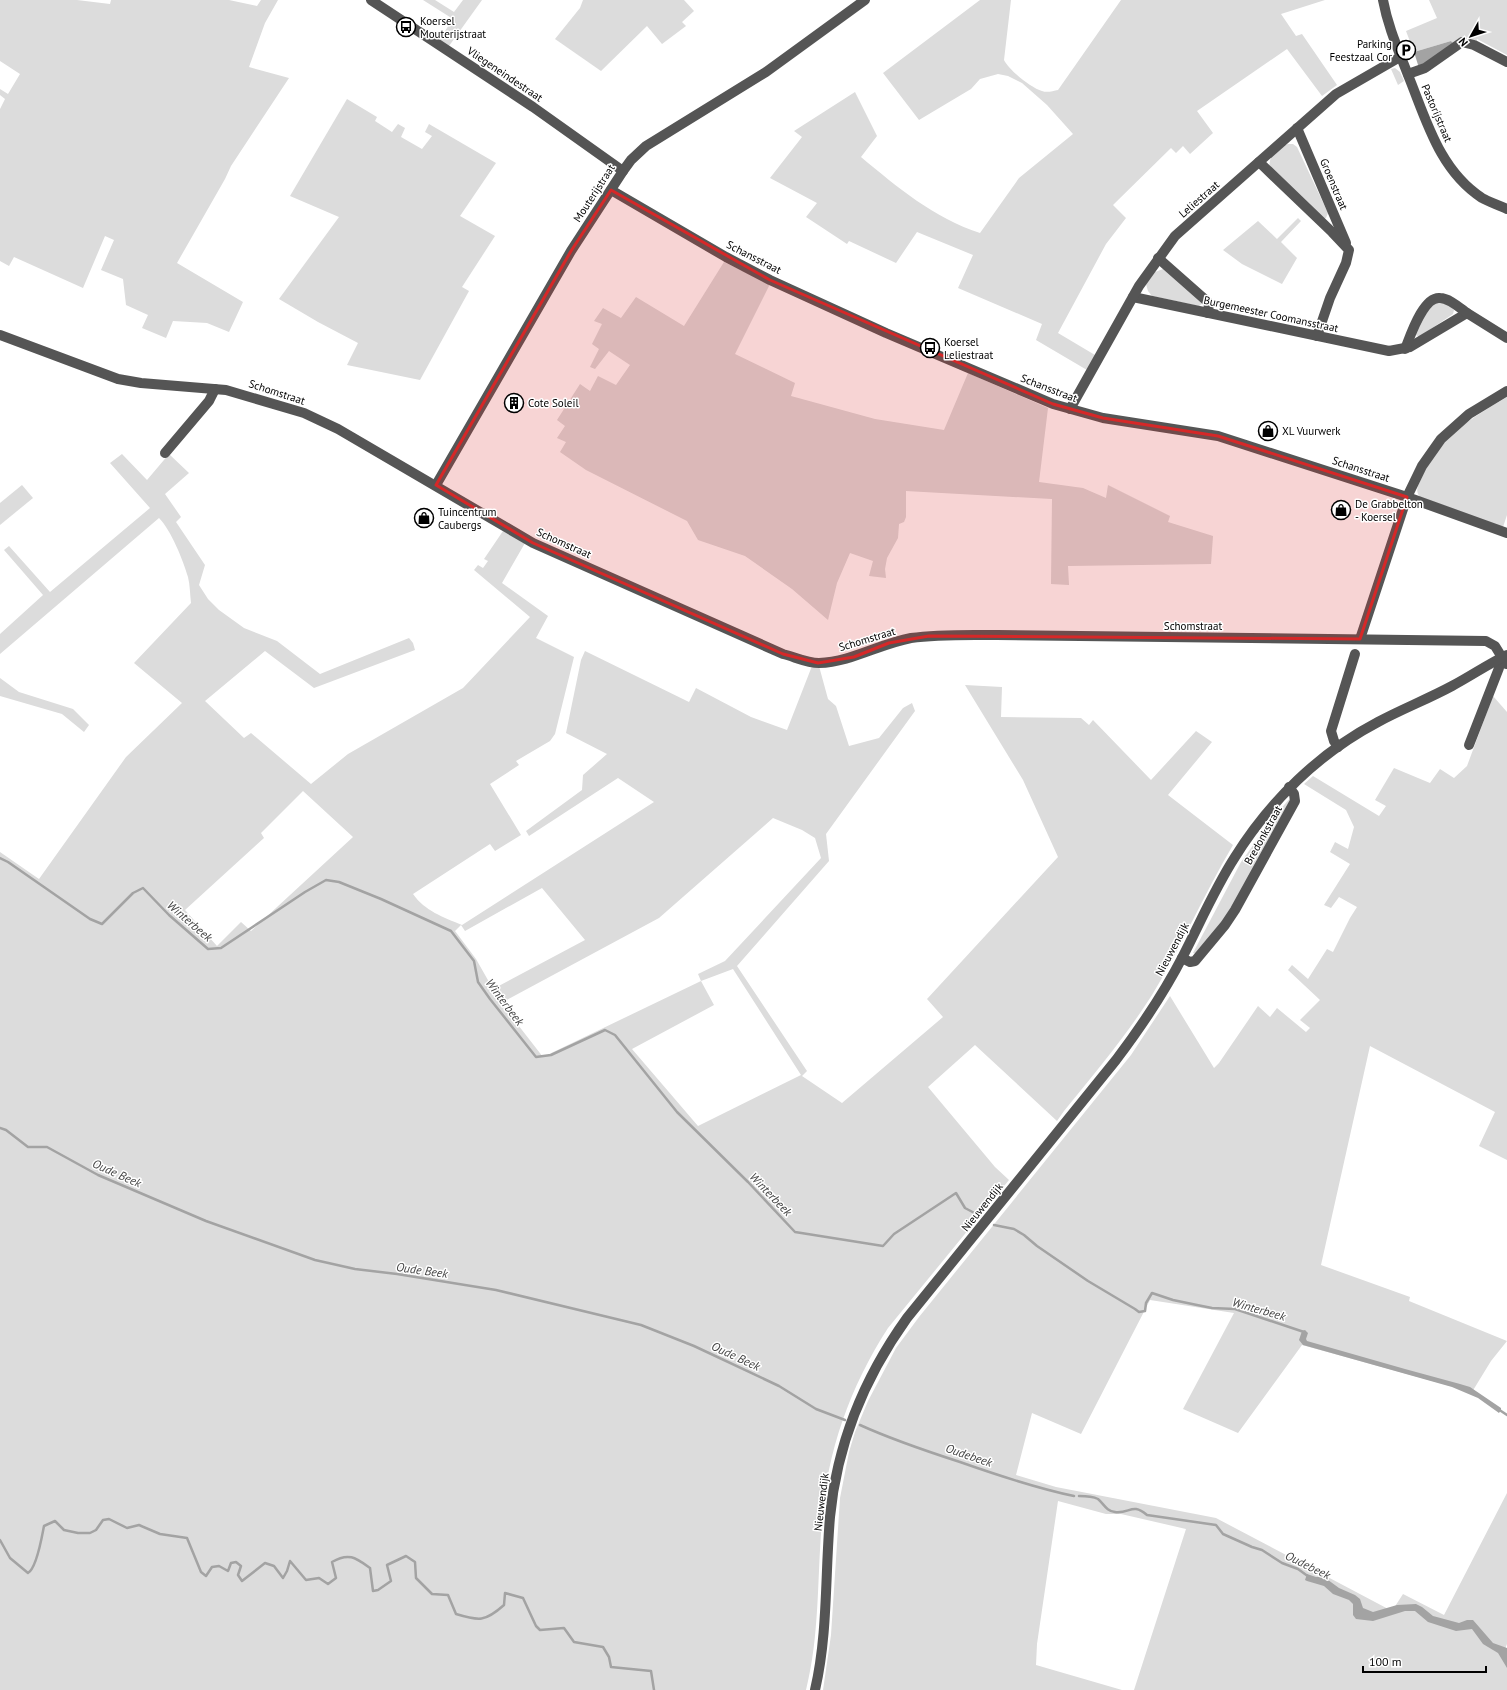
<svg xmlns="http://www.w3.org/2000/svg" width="1507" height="1690" viewBox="0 0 1507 1690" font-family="'PT Sans',sans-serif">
  <rect width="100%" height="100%" fill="#fff"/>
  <g fill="#dcdcdc" fill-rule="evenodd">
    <polygon points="0,0 77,0 110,4 111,0 229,0 257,6 261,0 278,0 265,23 249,67 289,78 231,166 225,179 177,263 243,302 229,332 207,323 173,321 166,338 142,328 148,315 126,305 123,279 101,270 114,240 105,236 83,288 14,257 9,266 0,261 0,109 5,99 0,95 0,89 8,94 20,74 0,61"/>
    <polygon points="423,0 435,0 454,12 463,0 482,0 449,46 439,40 453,19"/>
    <polygon points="583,0 684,0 694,11 682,22 686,26 662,44 647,26 601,71 555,39 580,8"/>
    <path d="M980,0H1011L1004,60C1009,70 1031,88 1042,91C1047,93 1053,91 1058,90L1121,0H1325L1281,14L1296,36L1302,34L1337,85L1322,96L1287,49L1197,111L1213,133L1190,154L1183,146L1176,153L1171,148L1113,205L1126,218L1106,244L1058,333L1095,355L1087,370L1036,340L1042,324L958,288L973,255L917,232L896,263L849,241L847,244L806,217L817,203L770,178L802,137L794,131L855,92L877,136L861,157C897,187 934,218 980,233L1019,178L1073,134L1047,105L1022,83L1008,76L998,74L980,79L971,89L919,120L883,73Z"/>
    <polygon points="1429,0 1507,0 1507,55 1477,39 1476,42 1454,44 1451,41 1414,52 1406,31 1437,18"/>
    <polygon points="1395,68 1400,72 1404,81 1398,85 1391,69"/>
    <polygon points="347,99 377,117 375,121 392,132 398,124 405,128 401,137 422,149 432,136 425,132 429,124 496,163 460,216 495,236 462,287 469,291 420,380 347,365 358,343 318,322 279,299 339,217 290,196"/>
    <path d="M1288,144H1293L1297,147L1328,213L1326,218L1323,219L1270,169C1267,157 1277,147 1288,144Z"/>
    <polygon points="1298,218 1301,221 1281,242 1297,258 1282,284 1242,264 1223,250 1258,221 1277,239"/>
    <polygon points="724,262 770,284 735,354 795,383 791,396 875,419 944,430 968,373 1048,408 1039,482 1083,488 1106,498 1108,485 1170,516 1168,522 1213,536 1211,564 1068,566 1069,585 1051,584 1052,499 906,491 906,517 904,522 899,524 898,538 887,558 885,569 886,578 869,576 873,561 850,553 837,583 828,620 792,589 745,556 698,540 687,521 586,470 560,452 566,442 557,438 565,426 557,420 580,384 590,391 598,376 616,385 630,365 609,351 595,369 590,367 599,349 592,344 602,324 594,321 603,308 621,318 636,297 684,326"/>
    <polygon points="1163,269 1167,270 1203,303 1199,306 1152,296 1148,291 1146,284 1155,272"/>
    <polygon points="1441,302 1450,306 1454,310 1453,314 1419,337 1416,335 1416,328 1432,304"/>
    <path d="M1507,397V515L1503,527L1420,497C1414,490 1419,484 1422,477C1438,437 1472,418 1507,397Z"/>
    <path d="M122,454L147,480L169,454L189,473L165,494L181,517L176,522L205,565L199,585L208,599L219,610L244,628L277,641L320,674L409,638L413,643L415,650L314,688L265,651L205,701L244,738L251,733L311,784L348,754L463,688L530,617L474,570L478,565L483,568L488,561L484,559L503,531L525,543L502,583L548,616L536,638L574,657L555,734L550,741L516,761L519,765L490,784L521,835L495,851L490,844L413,894C425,911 443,917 462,925L654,802L618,778L529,836L526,831L582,790L583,775L607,754L566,733L581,660L585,651L689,702L696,688L751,717L787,730L812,666H819L828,699L836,706L849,746L879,738L903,708L912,703L915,711L826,834L829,861L737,966L807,1071L802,1076L842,1103L943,1017L927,999L1058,857L1023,780L965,685L1002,687L1001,717L1081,718L1089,725L1093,720L1151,780L1196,731L1212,742L1168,795L1233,845C1204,894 1182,946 1152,995C1126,1036 1095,1073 1064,1111L1057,1121L975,1045L928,1087L995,1167L1009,1180L888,1328C850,1387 827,1451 822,1521C817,1577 820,1635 806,1690H0V852L39,879L126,757L182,703L134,663L191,603C190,595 190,585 188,577C183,560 171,530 159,518L0,654V634L43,595L4,550L9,546L50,592L150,508L110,463ZM303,791L353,837L251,931L241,922L217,946L185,910L264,838L261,833ZM773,818L802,830L815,838L821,858L725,961L698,974L701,981L543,1057L501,1003L659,918ZM542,888L585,940L493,989L476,959L455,931L461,925L465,931ZM733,969L801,1075L698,1126L632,1049L714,1005L701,981Z"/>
    <polygon points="22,485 33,498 0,525 0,503"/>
    <polygon points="0,678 19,692 73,709 89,725 84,732 62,714 0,696"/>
    <polygon points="1493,696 1507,712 1507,1160 1479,1146 1495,1112 1370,1046 1321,1265 1410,1297 1409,1301 1507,1341 1491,1361 1472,1392 1302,1345 1238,1433 1183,1409 1234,1313 1150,1300 1081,1434 1032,1413 1016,1475 1056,1487 1216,1518 1392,1611 1403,1594 1444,1615 1507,1493 1507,1644 1505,1649 1507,1652 1507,1690 1134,1690 1186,1529 1121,1514 1106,1514 1058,1501 1037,1644 1036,1665 1122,1690 823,1690 831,1635 840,1498 849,1452 855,1432 868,1401 896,1348 919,1317 1131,1055 1170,996 1214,1068 1219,1063 1258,1006 1270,1017 1277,1008 1306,1032 1310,1028 1300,1020 1320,1000 1288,970 1292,965 1308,979 1327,949 1333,952 1350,918 1357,907 1339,897 1331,908 1324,905 1350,864 1330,852 1335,842 1348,849 1354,827 1346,810 1304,784 1313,776 1379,816 1386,806 1375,800 1394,768 1430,783 1440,769 1454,778 1467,766"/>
    <polygon points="1291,797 1292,802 1227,917 1196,954 1193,953 1241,862 1272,819"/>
  </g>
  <g fill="#a3a3a3">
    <polygon points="1451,41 1454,44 1419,68 1414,52"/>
    <polygon points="1305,1330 1308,1333 1306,1339 1307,1341 1405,1369 1460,1384 1470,1387 1501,1408 1501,1410 1499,1413 1478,1398 1452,1387 1303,1345 1299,1340 1302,1331"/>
    <polygon points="1307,1574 1316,1577 1324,1577 1339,1588 1355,1595 1360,1599 1363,1608 1373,1612 1397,1605 1416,1604 1422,1607 1433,1616 1459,1623 1467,1620 1473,1620 1493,1643 1507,1648 1507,1668 1498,1653 1483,1644 1472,1629 1456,1631 1428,1622 1415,1611 1405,1611 1373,1621 1356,1619 1353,1615 1353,1604 1349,1600 1333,1594 1324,1586 1307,1581 1305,1580"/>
  </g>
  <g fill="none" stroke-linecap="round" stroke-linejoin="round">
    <g stroke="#a3a3a3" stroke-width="2.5">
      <polyline points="0,858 8,862 90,919 102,924 133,893 143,888 169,915 208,949 221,948 305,892 326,880 339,882 381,899 451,931 474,961 478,982 490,999 536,1057 551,1055 605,1030 615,1035 677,1112 748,1182 795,1232 883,1246 894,1234 956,1193 965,1208 980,1216"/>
      <polyline points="0,1128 6,1130 28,1147 47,1147 98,1175 206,1221 315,1260 355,1269 397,1274 496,1290 641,1325 694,1346 779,1386 816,1409 845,1420"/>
      <polyline points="994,1225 1014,1229 1024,1235 1037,1246 1088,1281 1135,1309 1139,1312 1145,1311 1146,1303 1152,1293 1173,1300 1197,1305 1212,1308 1235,1309 1304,1332"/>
      <polyline points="1498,1409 1507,1415"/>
      <path d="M860,1425C893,1440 926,1451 960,1462C997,1475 1035,1488 1074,1496"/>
      <path d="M1079,1496C1085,1496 1092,1496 1098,1499C1104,1504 1106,1511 1115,1512C1130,1514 1132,1502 1147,1515L1216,1525L1223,1534L1252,1547L1262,1550L1282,1563L1298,1569L1309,1577"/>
      <path d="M0,1540L10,1558L28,1573C37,1568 42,1536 44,1526L55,1521L64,1530L78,1533H90L96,1530L103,1520L109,1519L127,1528L139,1525L160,1534L187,1538L201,1572L206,1576L212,1567L219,1566L228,1571L231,1563L236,1562L241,1566L238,1575L242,1581L265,1563L274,1566L283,1578L287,1571L290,1561L306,1580L319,1578L328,1584L336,1578L332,1562C349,1552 356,1558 370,1568L373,1591L378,1590L391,1581L387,1565L406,1556L415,1562L416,1578L432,1594L448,1595L456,1614C479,1621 485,1622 504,1605L505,1593L523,1598L536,1626L540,1630L564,1628L574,1642L603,1647L609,1657L611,1667L651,1671L654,1690"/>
    </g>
    <g stroke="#555" stroke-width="10">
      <polyline points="371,0 533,107 623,171"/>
      <path d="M1383,0C1388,27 1398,49 1408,75C1426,119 1439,170 1482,198C1489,202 1499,205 1507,209"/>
      <polyline points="1408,74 1425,68 1462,42 1474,45 1507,62"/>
      <polyline points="1297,128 1346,243"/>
      <polyline points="1259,162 1332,232 1349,250 1346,263 1330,298 1317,336"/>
      <polyline points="611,190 726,257 770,280 886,333 1053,404 1103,418 1218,436 1407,497 1507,533"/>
      <polyline points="1158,258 1209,303 1208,313"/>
      <polyline points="1133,297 1389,351 1410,347 1467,313 1507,338"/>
      <path d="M0,335L118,379L141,383L226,390L304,413L338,429L533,543L783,654C795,657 807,663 819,663C851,662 879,644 911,638C939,634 968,635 997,635L1486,641L1495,646L1506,664"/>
      <path d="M1405,349C1410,337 1423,296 1440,298C1449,298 1460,308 1467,313"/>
      <polyline points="1070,409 1139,286 1175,236 1336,94 1400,57"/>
      <polyline points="165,453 209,401 215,389"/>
      <polyline points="436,485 571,251 623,171 631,160 646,146 766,72 865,0"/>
      <polyline points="1360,639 1407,497 1422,466 1441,439 1469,414 1507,391"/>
      <polyline points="1469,745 1499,668"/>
      <polyline points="1338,747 1334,741 1331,731 1355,654"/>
      <polyline points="1182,958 1190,962 1195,961 1225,925 1235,910 1295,801 1294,794 1289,787"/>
      <path d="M815,1690C828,1634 825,1575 830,1517C837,1443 864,1378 907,1318L1116,1060C1141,1027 1164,993 1183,956C1200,923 1215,888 1235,857C1270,801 1319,753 1378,722C1402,709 1428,699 1452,686C1471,676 1488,664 1507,655"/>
    </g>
  </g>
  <path fill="#d62828" fill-opacity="0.2" stroke="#d62828" stroke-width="3" stroke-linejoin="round" d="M611,190L770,280L1053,404L1103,418L1218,436L1407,497L1360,639L929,636L889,643L854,657L818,663L783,654L533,543L436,485L571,251Z"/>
  <defs>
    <g id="bus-ring" transform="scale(1)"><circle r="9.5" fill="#fff" stroke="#000" stroke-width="1.5"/><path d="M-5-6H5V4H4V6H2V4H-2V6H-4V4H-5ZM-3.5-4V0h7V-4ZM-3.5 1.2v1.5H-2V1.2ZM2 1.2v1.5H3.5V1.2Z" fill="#000"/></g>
    <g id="parking-ring" transform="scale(1)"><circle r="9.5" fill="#fff" stroke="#000" stroke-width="1.5"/><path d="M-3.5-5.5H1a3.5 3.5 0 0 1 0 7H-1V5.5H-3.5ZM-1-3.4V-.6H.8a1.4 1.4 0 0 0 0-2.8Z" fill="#000"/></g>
    <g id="building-ring" transform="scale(1)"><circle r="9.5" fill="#fff" stroke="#000" stroke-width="1.5"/><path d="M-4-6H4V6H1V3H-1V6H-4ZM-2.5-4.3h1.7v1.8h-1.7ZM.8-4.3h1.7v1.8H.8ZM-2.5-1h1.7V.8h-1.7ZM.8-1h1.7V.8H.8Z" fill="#000"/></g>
    <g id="shop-ring" transform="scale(1)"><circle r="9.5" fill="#fff" stroke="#000" stroke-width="1.5"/><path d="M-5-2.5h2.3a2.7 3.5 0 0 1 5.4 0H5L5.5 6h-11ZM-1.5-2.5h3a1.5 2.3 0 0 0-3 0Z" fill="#000"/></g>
  </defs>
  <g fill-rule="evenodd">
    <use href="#bus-ring" x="406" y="27"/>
    <use href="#parking-ring" x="1406" y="50"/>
    <use href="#bus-ring" x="930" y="348"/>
    <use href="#building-ring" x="514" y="403"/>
    <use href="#shop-ring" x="1268" y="431"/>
    <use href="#shop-ring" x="1341" y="510"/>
    <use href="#shop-ring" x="424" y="518"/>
  </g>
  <g text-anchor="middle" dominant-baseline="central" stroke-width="3" stroke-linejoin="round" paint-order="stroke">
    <g font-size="11" fill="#000" stroke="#fff" text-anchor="start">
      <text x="420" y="21">Koersel<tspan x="420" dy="13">Mouterijstraat</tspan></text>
      <text x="1392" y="44" text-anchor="end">Parking<tspan x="1392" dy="13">Feestzaal Cor</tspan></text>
      <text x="944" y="342">Koersel<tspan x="944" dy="13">Leliestraat</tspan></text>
      <text x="528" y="403">Cote Soleil</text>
      <text x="1282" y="431">XL Vuurwerk</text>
      <text x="1355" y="504">De Grabbelton<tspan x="1355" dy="13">- Koersel</tspan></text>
      <text x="438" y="512">Tuincentrum<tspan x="438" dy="13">Caubergs</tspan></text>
    </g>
    <g font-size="11" fill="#000" stroke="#fff">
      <text transform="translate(505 74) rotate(34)">Vliegeneindestraat</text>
      <text transform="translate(1437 113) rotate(67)">Pastorijstraat</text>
      <text transform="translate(1334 184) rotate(67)">Groenstraat</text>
      <text transform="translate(594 193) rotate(-57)">Mouterijstraat</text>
      <text transform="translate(1199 199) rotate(-41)">Leliestraat</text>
      <text transform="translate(754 257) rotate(27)">Schansstraat</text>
      <text transform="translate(1271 314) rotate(12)">Burgemeester Coomansstraat</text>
      <text transform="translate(1049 388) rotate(21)">Schansstraat</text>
      <text transform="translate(277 392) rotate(18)">Schomstraat</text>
      <text transform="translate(1361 469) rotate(18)">Schansstraat</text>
      <text transform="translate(564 543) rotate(24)">Schomstraat</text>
      <text x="1193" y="626">Schomstraat</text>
      <text transform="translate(867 639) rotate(-17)">Schomstraat</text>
      <text transform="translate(1263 835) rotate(-61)">Bredonkstraat</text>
      <text transform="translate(1172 949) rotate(-62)">Nieuwendijk</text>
      <text transform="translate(982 1207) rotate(-51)">Nieuwendijk</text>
      <text transform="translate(821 1502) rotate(-83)">Nieuwendijk</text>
    </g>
    <g font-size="12" font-style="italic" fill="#444" stroke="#fff">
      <text transform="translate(190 921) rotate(41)">Winterbeek</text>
      <text transform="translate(505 1002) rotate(53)">Winterbeek</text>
      <text transform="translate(117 1173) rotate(24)">Oude Beek</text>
      <text transform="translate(771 1194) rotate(46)">Winterbeek</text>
      <text transform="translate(422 1270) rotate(8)">Oude Beek</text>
      <text transform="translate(1259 1309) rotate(16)">Winterbeek</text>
      <text transform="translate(736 1356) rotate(25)">Oude Beek</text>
      <text transform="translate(969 1455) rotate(19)">Oudebeek</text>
      <text transform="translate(1308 1565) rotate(26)">Oudebeek</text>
    </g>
  </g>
  <g transform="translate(1471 36) rotate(231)" stroke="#ffffff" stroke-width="3" paint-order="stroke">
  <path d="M0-3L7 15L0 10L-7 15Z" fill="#000000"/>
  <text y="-6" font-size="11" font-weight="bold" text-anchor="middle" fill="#000000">N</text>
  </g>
  <path d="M1363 1666v6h123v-6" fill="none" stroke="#000000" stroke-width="2"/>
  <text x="1369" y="1666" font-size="12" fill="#000000" stroke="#ffffff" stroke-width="3" paint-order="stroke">100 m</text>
</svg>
